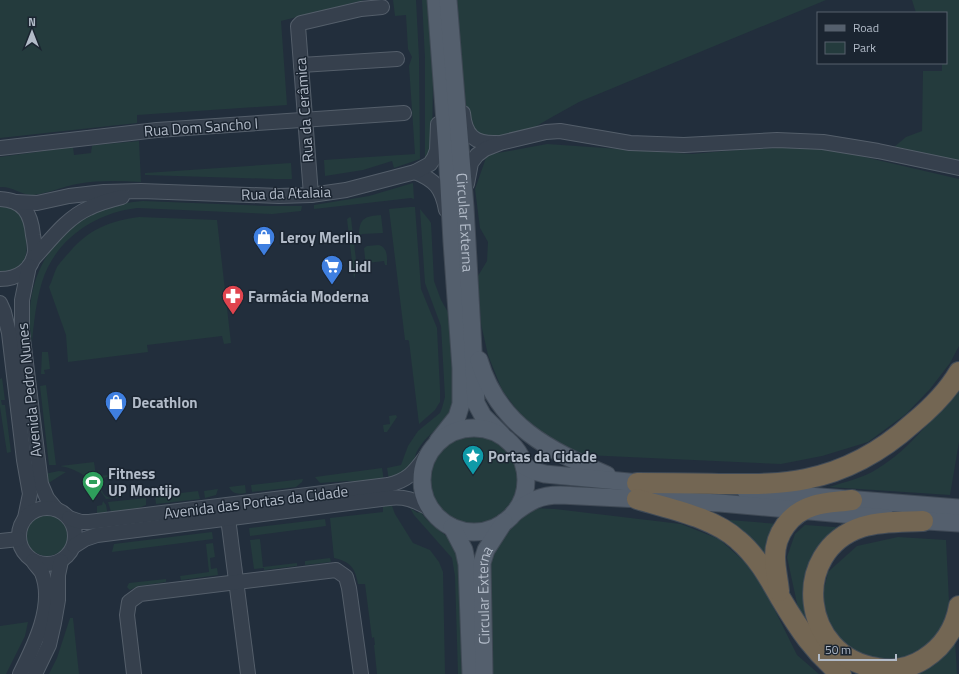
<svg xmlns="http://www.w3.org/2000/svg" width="959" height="674" viewBox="0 0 959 674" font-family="'Titillium Web',sans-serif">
  <rect width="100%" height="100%" fill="#222e3c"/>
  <g fill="#243b3d">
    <polygon points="0,0 364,0 281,21 287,105 137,115 137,123 0,138"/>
    <polygon points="393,0 416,0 419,58 420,159 394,168 392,161 363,170 325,176 324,160 415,154 409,66 412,57 408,49 406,15 395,16"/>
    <polygon points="422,0 429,0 433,81 432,148 425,162 425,58"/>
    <polygon points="453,0 826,0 579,102 552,117 523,134 500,141 470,132 466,117"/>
    <polygon points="912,0 959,0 959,163 893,148 906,137 922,131 923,71 942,71 942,63 946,63 946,13 916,13"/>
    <path d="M139,141L141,182C120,181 99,180 77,184C65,186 43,195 32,195C21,195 12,186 0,187V157L73,147L74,155L91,153L92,146L95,145Z"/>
    <polygon points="547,144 692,154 747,149 810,147 856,155 959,179 959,346 950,363 930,389 906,414 868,442 822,456 781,464 585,455 549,439 522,417 502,390 488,355 481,324 478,276 487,261 488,242 480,228 475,189 487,155"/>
    <polygon points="291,163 292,179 275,179 145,175 145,173"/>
    <polygon points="413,183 414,199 411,198 314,209 314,205 369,196"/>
    <path d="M143,201L266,206H302L301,211L272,214L137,208C94,213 55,240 42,282C36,302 34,322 32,342C21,286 49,229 104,209C116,204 130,202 143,201Z"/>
    <path d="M0,206C7,207 12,207 18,212C24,218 25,227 26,235C28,256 26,273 0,271Z"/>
    <polygon points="410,207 415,207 421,289 437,328 440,390 440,402 438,405 435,410 419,424 409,341 408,340 405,340 389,209"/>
    <path d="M420,209L429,220L431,223L434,281L441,300L449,314L455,400C455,403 454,406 453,409C442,430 414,440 414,465L389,480L387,468L401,465L408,446L418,431L440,413L442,408L445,397L441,326L425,283Z"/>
    <path d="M381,215L383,233L362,234L359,236C359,218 365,216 381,215Z"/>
    <path d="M139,217L217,220L231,343L224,344L222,336L147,345L148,352L68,362L66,335L49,287C52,281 54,273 57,267C62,260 68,254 73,248C93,227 112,221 139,217Z"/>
    <polygon points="350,217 351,218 357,268 354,279 347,219"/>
    <path d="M379,245C388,248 387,257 387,265H385L384,261L367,263V267H366L364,248L367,246Z"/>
    <polygon points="42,352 48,352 50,369 44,370 45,374 41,374"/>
    <polygon points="2,378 5,400 1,400 2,405 5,405 11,452 7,453 0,407 0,379"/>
    <path d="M959,383V442L950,495L829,487C845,482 863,478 877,469C911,449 936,414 959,383Z"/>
    <polygon points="46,385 56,465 49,465 40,386"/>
    <polygon points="396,415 397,417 387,432 384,432 383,425 390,424 389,416"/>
    <circle cx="475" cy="480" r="45"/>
    <path d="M94,462L96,476L120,474L121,480C115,475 111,475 104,478C94,495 115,506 122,490L123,497L106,499C95,482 80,469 60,466Z"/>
    <polygon points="382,468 384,481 370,483 347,481 320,483 315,477"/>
    <polygon points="59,471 66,472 47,484 44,474"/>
    <polygon points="303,479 302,482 296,487 252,492 251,485"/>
    <path d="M245,485L246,493C239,494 233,495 229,487Z"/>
    <polygon points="218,489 216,495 205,498 204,491"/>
    <polygon points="198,491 200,499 156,504 155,496"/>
    <polygon points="146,498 146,505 124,514 112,515 108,502"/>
    <polygon points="103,501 106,505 108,516 97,516 97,506 102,505"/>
    <path d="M383,506H392L395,514L413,543L430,550L439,562L443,572L445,674H377L374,645H375L374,637L372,638L365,584H358C355,568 351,562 334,558L330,518L383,512Z"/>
    <path d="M410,508L418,513L420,510C426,523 439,528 448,538C453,542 456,548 459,554L467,674H458L455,576L452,558L414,515Z"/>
    <path d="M533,508L555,509L681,524L719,539L745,562L765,590L797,655L819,674H489L490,554C502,536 515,520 533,508Z"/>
    <circle cx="47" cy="534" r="22"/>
    <polygon points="325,519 326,526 250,536 249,528"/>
    <polygon points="717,519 779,524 772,563"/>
    <polygon points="805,525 848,528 827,541 810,628 801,622 787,557 795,534"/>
    <polygon points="212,532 213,539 112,552 114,544"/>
    <polygon points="898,537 946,540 949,602 944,620 937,638 920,656 891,665 835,644 819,610 828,572 857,546"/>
    <polygon points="260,539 263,567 297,563 297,566 264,570 264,568 254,569 250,540"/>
    <polygon points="213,543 215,557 210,558 211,569 217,568 218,575 181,580 180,576 209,572 206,544"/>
    <polygon points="330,558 331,562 305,565 305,561"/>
    <polygon points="166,579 166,582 139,586 130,590 127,587 129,583"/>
    <polygon points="70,618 73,618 79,674 49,674 57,658"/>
    <polygon points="28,622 25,636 6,674 0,674 0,626"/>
    <polygon points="955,640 957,674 912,674"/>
  </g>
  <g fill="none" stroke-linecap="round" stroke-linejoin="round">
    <g stroke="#545e6a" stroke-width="16">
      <g id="minor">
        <polyline points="301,65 397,59"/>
        <path d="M463,113C465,136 475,144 497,143"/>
        <polyline points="0,148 157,130 404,113"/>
        <path d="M415,172C435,180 442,188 446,210"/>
        <polyline points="467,184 471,163 477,155 485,149 500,143 546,132 560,131 630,143 684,145 777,140 823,142 878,151 959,168"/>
        <polyline points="311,195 298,26 301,23 361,9 382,7"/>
        <path d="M0,199C24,200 31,214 33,235C34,240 35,246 35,251C33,270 17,279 0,279"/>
        <polyline points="16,202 37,203 69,196 104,192 141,191 279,196 311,195 346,190 415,172 430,164 434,158 437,150 438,124"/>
        <path d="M33,259C50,241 66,218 89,208C99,203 110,200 122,197"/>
        <polyline points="29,266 22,300 22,331 41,484 47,498 56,509"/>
        <polyline points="0,303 4,312 9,333 24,460 30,494 25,518"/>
        <circle cx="47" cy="536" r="28"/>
        <path d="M69,518L81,522H89L388,485C411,480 416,469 430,451"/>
        <polyline points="228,518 248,674"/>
        <polyline points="0,541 19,539"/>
        <path d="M74,546L85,539L97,535L389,498C407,496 415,501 431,509"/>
        <path d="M20,674C34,646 55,605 42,573C40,569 35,565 33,561"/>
        <polyline points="35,674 49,645 54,623 58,600 58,575 61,561"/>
        <polyline points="134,674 127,615 129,602 140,594 336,570 346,577 349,588 361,674"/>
      </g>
    </g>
    <g stroke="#3f4955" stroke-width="19">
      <g id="major">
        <polyline points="436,0 447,149 452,242 461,368 461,404 457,417 438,441"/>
        <path id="s1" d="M448,0L465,207L476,403L483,416L502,435"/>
        <path d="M479,360C498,426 549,450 607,475"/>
        <circle cx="474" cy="480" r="52"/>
        <polyline points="524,466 534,471 545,474 650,484"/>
        <polyline points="746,491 959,508"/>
        <path d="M514,513C530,501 540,495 560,495L720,503L887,518"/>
        <polyline points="911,520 959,523"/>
        <polyline points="452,527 464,550 467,564 471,674"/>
        <path id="s2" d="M484,674L482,563L486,550L504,522"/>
      </g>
    </g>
    <g stroke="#414b57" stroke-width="22">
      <g id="highway">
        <path d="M637,483C665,483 692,483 719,484C749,484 777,485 806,479C846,471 883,450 913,423C930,409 948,391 959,372"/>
        <path d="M637,499C669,509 713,517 738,540C757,556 769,578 781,599C799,629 814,652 841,674"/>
        <path d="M923,521C903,522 881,521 862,527C789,551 801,657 877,668C893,671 910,668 924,659C943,647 955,629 959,606"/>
        <path d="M779,591C778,580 775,568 775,557C775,534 790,513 813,506C825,502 839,502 852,500"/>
      </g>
    </g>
    <use href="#minor" stroke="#36404d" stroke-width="14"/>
    <use href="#major" stroke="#545f6d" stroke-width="17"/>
    <use href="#highway" stroke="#736653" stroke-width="20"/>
  </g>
  <defs>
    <g id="shop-pin" transform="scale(1.15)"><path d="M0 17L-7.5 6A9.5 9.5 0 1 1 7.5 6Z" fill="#3f7fe0" stroke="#1b2531"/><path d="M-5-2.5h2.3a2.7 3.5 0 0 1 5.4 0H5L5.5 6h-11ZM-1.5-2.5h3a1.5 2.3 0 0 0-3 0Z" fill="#fff"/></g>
    <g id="supermarket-pin" transform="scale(1.15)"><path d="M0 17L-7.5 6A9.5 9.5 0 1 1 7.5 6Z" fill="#3f7fe0" stroke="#1b2531"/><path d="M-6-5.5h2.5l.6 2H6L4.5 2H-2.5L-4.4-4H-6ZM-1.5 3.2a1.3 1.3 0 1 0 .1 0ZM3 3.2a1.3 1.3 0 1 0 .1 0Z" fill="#fff"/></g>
    <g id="pharmacy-pin" transform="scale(1.15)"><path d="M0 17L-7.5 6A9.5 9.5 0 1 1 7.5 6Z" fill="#e0444e" stroke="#1b2531"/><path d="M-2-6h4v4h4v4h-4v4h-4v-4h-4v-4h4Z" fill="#fff"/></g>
    <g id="sight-pin" transform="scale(1.15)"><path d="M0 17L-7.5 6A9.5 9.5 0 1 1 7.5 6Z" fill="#0f9aa8" stroke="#1b2531"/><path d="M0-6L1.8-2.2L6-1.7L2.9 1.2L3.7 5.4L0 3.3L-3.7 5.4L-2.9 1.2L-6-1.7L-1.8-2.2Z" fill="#fff"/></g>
    <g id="stadium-pin" transform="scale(1.15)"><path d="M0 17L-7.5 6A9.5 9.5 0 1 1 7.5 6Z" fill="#2e9e5b" stroke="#1b2531"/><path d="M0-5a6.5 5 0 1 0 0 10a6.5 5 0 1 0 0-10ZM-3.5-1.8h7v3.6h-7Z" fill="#fff"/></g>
  </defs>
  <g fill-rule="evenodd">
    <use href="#shop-pin" x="264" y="237"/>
    <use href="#supermarket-pin" x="332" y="266"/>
    <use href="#pharmacy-pin" x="233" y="296"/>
    <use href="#shop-pin" x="116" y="402"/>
    <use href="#sight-pin" x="473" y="456"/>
    <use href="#stadium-pin" x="93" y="482"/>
  </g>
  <g text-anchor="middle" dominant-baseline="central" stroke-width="3" stroke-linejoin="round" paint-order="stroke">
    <g font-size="15" fill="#b2bbc8" stroke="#1b2531">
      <text transform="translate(304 110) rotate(-94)">Rua da Cerâmica</text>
      <text transform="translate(201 127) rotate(-4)">Rua Dom Sancho I</text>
      <text transform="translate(286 193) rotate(-2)">Rua da Atalaia</text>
      <text stroke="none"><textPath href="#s1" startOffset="223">Circular Externa</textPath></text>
      <text transform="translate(29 390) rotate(-96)">Avenida Pedro Nunes</text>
      <text transform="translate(256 502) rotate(-7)">Avenida das Portas da Cidade</text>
      <text stroke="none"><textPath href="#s2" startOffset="79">Circular Externa</textPath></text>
    </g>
    <g font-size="15" font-weight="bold" fill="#b2bbc8" stroke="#1b2531" text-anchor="start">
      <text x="280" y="237">Leroy Merlin</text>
      <text x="348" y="266">Lidl</text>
      <text x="248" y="296">Farmácia Moderna</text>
      <text x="132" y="402">Decathlon</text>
      <text x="488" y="456">Portas da Cidade</text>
      <text x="108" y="473">Fitness<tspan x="108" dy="17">UP Montijo</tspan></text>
    </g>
  </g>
  <rect x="817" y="12" width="130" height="52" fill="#1b2531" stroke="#57616d"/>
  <rect x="825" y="25" width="20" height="6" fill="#545f6d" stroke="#57616d"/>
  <text x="853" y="32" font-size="12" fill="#b2bbc8">Road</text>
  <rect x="825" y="42" width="20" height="12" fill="#243b3d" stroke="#57616d"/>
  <text x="853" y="52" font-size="12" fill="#b2bbc8">Park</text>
  <g transform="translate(32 32)" stroke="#1b2531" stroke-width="3" paint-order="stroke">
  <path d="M0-3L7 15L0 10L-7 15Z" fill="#b2bbc8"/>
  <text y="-6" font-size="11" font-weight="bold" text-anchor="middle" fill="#b2bbc8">N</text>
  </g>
  <path d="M819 654v6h77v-6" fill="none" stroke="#b2bbc8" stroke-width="2"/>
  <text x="825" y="654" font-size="12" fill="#b2bbc8" stroke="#1b2531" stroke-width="3" paint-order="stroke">50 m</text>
</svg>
